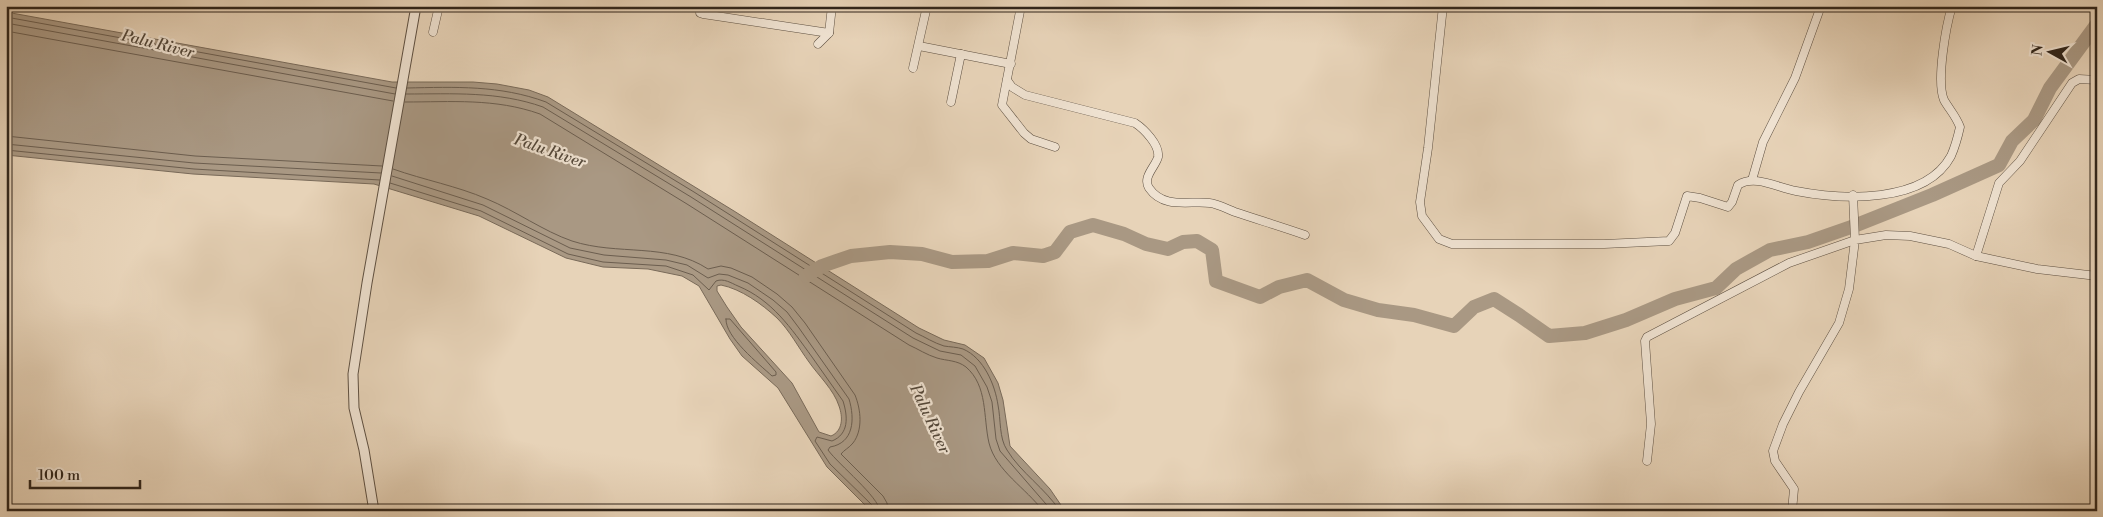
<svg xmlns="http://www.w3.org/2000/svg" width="2103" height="517" viewBox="0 0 2103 517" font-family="'Libre Bodoni',serif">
  <rect width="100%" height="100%" fill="#e7d3b8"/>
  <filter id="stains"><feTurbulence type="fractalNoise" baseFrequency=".004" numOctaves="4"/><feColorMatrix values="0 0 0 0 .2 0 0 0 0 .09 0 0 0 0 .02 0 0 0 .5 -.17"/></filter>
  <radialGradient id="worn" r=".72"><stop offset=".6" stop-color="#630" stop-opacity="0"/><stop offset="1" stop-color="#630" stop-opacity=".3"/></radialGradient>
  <path fill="#a99883" stroke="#796a59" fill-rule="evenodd" d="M6,12L392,82H473L497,84L529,90L548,97L734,211L919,328L944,340L965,345L984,358L998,383L1003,400L1010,446L1050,489L1065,511H871L827,467L778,388L742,356L730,339L699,286L682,276L648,269L603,267L566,258L479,216L374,184L193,174L6,155ZM721,285C741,289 762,304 777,318C790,331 798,347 809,362C818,375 834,390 839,406C843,417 843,431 831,436L819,432L792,383L741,327L727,307L717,291V286Z"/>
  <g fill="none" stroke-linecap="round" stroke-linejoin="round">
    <g stroke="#6c5e4f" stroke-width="1">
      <polyline points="6,17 396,88"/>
      <polyline points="6,23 395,94"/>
      <polyline points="6,31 393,101"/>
      <path d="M407,88C455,87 500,85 546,102L694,192L916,333C925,337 934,343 944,346C950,347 957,347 963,349C984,358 995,385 998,405C1001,420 999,438 1007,450C1021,473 1045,488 1060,511"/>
      <path d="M406,94C453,94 498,91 543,107L691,197L913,338L940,351L961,355L975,366L987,387L992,402L996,439L1000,451L1052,511"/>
      <path d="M405,102C451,102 495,98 540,114L687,204L909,345C918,349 927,355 937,358C947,361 957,360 966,367C988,386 983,417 989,443C996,471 1026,488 1043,511"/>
      <polyline points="6,136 195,156 382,166"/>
      <polyline points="6,144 194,163 381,173"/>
      <polyline points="6,150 194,169 380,180"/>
      <path d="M393,169C424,180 457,186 487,199C516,211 543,231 572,241C618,256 667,242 708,269L721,266L731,268L752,277L777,294L792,307L805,323L855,395C861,410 863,430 853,443C849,448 844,450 841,454L883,496L887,503L888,511"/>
      <path d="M392,176L483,205L570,248L604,255L666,260L687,265L708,278L719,274L728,275L748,283L773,300L787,312L799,328L849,399C855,419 854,443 830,447L828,450C839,465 879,497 880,511"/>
      <path d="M390,183L481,211L568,254L603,262L666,266L693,275L709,290L716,281C724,278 731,283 738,286C772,300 791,328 812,357C822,372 833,386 843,401C848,417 849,434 832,441L817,437L815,441L830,464L872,505L874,511"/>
      <path d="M726,319H730L776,372V375L772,376C759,364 725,337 726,319Z"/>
    </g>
    <polyline stroke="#a99883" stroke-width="14" points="806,276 822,266 851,256 890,252 922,254 952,262 988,261 1013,253 1043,256 1055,252 1070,232 1093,225 1124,234 1146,244 1168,249 1183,242 1197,241 1212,250 1216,281 1260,297 1279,287 1307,280 1344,300 1378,310 1414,315 1454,326 1474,307 1494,299 1519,315 1549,336 1585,333 1626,320 1675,299 1716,288 1736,269 1770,250 1808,242 1854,226 1932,195 1999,165 2012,141 2034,120 2050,88 2097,24"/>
    <g stroke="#5e5042" stroke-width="9">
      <g id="minor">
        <polyline points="700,6 700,13 703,14 829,33"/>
        <polyline points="1021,6 1002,105 1024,133 1031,139 1055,147"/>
        <path d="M1443,6L1428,148L1420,202L1422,216L1439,239L1452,244H1604L1669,241L1675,233L1687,196L1700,198L1728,207L1732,202L1738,185C1755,174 1778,188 1796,191C1842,200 1925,204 1951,156C1955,147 1958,136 1960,127C1956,116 1949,109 1944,100C1936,81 1946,26 1952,6"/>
        <polyline points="433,32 439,6"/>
        <polyline points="818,44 829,33 832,6"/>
        <polyline points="919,46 1011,64"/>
        <polyline points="913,68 927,6"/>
        <path d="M1007,80L1012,87L1025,95L1135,123C1144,129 1160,145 1158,157C1156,166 1142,177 1149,188C1164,210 1191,200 1210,203C1218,204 1227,209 1235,212C1259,220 1282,227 1305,235"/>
        <polyline points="951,102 961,54"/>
        <polyline points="1752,180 1763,142 1795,78 1821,6"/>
        <polyline points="1976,256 1999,183 2020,161 2072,83 2079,79 2097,80"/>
        <polyline points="1647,461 1651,424 1645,341 1647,337 1789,263 1855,240 1853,195"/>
        <polyline points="1792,511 1794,489 1775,461 1773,451 1783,424 1799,392 1839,323 1849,289 1855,240 1886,235 1910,236 1949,244 1976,256 2037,269 2097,276"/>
      </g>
    </g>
    <g stroke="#5e5042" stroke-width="11">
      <polyline id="tertiary" points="374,511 364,450 354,408 353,374 367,283 416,6"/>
    </g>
    <use href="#minor" stroke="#efe2d1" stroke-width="8"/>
    <use href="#tertiary" stroke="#efe2d1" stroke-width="9"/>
  </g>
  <g text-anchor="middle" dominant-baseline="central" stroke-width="4.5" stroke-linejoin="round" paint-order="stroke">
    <g font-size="16" font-style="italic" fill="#54483a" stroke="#efe2d1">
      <text transform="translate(158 44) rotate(14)">Palu River</text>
      <text transform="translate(550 151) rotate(19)">Palu River</text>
      <text transform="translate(930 419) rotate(65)">Palu River</text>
    </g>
  </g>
  <rect width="2103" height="517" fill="none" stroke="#e7d3b8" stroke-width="25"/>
  <rect x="8" y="8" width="2088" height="502" fill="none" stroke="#30251b" stroke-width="2.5"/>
  <rect x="12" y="12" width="2078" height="492" fill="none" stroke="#30251b"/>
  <g transform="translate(2050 52) rotate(278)" stroke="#efe2d1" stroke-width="4" paint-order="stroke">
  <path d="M0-4L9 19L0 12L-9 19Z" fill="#30251b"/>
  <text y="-8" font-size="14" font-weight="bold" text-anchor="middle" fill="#30251b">N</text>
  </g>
  <path d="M30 480v8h110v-8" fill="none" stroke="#30251b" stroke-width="2.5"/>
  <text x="38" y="480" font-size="15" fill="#30251b" stroke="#efe2d1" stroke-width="4" paint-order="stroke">100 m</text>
  <rect width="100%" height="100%" filter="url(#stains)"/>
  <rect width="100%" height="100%" fill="url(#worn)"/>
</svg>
